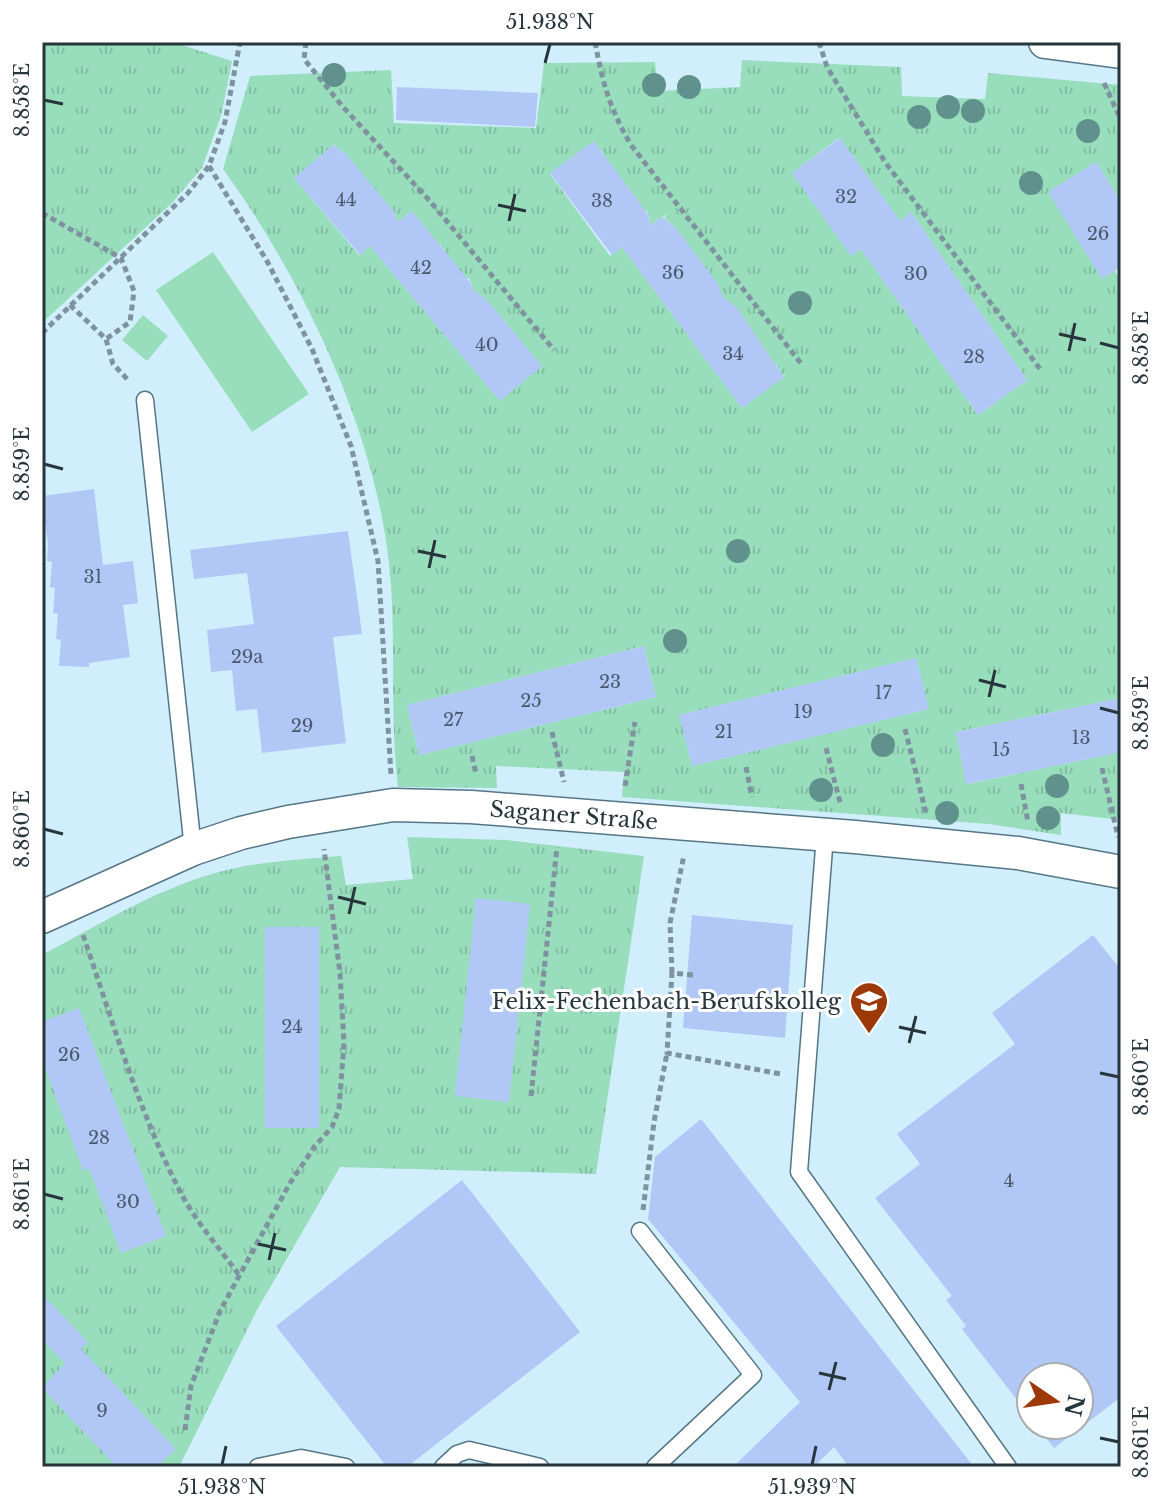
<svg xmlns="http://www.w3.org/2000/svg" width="1163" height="1509" viewBox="0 0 1163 1509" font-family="'Libre Baskerville',serif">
  <defs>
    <pattern id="grass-tufts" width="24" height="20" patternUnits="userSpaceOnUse" patternTransform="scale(2)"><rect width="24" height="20" fill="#98debc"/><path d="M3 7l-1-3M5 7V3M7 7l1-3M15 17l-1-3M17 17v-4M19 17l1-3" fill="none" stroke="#83bfa2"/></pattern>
  </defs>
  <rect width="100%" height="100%" fill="#d1eefd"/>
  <g fill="url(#grass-tufts)" fill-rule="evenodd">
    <polygon points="42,42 172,42 232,61 221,116 202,168 172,203 42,323"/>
    <path d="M742,60L901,67L902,96L985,99L988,73L1121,85V202L1096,162L1115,271L1121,281V698L956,732L967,784L1121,752V820L1061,813V835L989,824L622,797L624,772L496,766L497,788L398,787C389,712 397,637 389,563C374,428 302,278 223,169L250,76L391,70L394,123L536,128L544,63L655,62L658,91L740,87ZM839,138L900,221L911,212L1027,380L978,415L861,249L851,255L792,173ZM595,141L593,145L603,152L601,156L629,188L642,212L647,211L651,225L667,214L664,218L674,226L672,230L700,260L723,297L773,366L777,365L782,376L786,374L742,408L622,247L610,256L551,175ZM337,142L334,146L345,153L344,157L364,176L388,211L393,210L398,222L412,211L411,215L421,222L419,226L436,246L440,244L464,279L469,278L474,291L486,299L484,303L505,321L529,356L534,355L538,367L542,365L500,401L370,246L359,255L295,179ZM644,646L656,697L419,755L407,705ZM916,658L928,709L692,766L680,715Z"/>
    <path d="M407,837L506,840L644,856L596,1174L340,1167L257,1310L179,1467H42V955C102,923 164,884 231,869C267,861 305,859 341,856L346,885L413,879Z"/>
  </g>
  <g fill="#98debc">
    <polygon points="213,252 309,394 252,432 156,290"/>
    <polygon points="143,315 168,336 147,361 122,340"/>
  </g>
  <g fill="#b1c8f7">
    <polygon points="397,87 538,93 535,127 396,120"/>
    <polygon points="840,138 900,221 911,212 1027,380 978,415 861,249 851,256 792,173"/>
    <polygon points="594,141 647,213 651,225 662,217 675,227 718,284 723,297 737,308 784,377 742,408 622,247 612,255 550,173"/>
    <polygon points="333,145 346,154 394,212 398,222 412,211 470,282 474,291 486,299 542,366 500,401 370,246 360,255 294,178"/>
    <polygon points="1096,162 1121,202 1121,267 1102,279 1048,192"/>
    <polygon points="94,489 103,565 133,561 138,603 123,605 130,657 89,663 89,667 59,666 61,640 56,639 58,614 53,613 55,588 50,587 52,562 47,561 48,545 42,496"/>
    <polygon points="348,531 362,634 333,637 346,743 262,753 257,709 236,711 232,670 211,672 207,630 254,624 247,573 194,579 190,550"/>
    <polygon points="644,646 656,697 419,755 407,705"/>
    <polygon points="916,658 929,709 692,766 679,715"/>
    <polygon points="1121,698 1121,752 966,784 956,732"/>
    <polygon points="476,898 530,904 509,1102 455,1096"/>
    <polygon points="692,915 793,925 785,1038 683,1028"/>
    <rect x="265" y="927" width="54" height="201"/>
    <polygon points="1093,935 1121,970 1121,1397 1054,1448 1036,1425 1079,1425 1079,1377 1031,1377 1031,1418 962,1329 966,1326 946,1300 952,1296 875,1198 920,1164 897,1134 1015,1044 992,1013"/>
    <polygon points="79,1008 166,1236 121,1253 89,1168 83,1171 42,1059 42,1022"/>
    <polygon points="701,1119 974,1467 849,1467 834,1447 814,1467 733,1467 800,1402 648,1219 655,1157"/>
    <polygon points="462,1180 580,1332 407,1467 387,1467 276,1326"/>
    <polygon points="42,1294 88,1342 81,1349 176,1449 157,1467 117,1467 42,1388 65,1363 42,1340"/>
  </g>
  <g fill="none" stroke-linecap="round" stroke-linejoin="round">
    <g stroke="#557686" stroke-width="19">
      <g id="service">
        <polyline points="145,400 193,849"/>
        <polyline points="825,835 799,1172 1008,1467"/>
        <polyline points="640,1231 753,1375 655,1467"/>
        <polyline points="258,1467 301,1458 346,1467"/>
        <polyline points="443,1467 457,1454 469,1450 540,1467"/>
      </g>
    </g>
    <g stroke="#557686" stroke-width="35">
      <g id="minor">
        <polyline points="1045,42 1121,52"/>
        <path id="s1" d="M42,917L193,849L241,833L288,822L393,805L471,807L855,837L1018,853L1121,872"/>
      </g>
    </g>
    <g stroke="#7e939f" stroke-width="5" stroke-dasharray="6 4" stroke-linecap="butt">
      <polyline points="306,42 304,59 343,107 429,200 554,350"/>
      <path d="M595,42C603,84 609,107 631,145L803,366"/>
      <polyline points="819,42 827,67 885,162 1040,369"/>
      <polyline points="1104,83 1121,120"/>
      <polyline points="209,166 267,261 312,349 351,446 378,561 391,775"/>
      <polyline points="42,213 121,258 134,291 130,322 106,339"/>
      <polyline points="70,305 106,339 113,364 129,381"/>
      <polyline points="42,333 188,193 209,166 225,122 240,42"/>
      <polyline points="905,729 926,813"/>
      <polyline points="552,732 564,782"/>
      <polyline points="826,748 841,806"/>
      <polyline points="472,756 476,774"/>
      <polyline points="746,767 752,797"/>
      <polyline points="1102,768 1118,837"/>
      <polyline points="1021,784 1028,822"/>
      <polyline points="625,786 635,722"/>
      <path d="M83,935C112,1019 140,1116 182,1195C197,1223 220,1249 239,1275"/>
      <polyline points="672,973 670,923 684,855"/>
      <polyline points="693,975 672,973 667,1053 781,1074"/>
      <polyline points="531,1096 557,847"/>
      <polyline points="643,1210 654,1122 667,1053"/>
      <polyline points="185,1430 191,1386 220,1311 290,1183 315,1146 332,1127 339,1109 344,1043 340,973 324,849"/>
    </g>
    <use href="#service" stroke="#fff" stroke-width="16"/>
    <use href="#minor" stroke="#fff" stroke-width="32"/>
  </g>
  <g fill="#61918c">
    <circle cx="334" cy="75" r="12"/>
    <circle cx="654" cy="85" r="12"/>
    <circle cx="689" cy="87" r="12"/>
    <circle cx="948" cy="107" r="12"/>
    <circle cx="973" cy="111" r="12"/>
    <circle cx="919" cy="117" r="12"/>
    <circle cx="1088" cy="131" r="12"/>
    <circle cx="1031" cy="183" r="12"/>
    <circle cx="800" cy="303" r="12"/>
    <circle cx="738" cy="551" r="12"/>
    <circle cx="675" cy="641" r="12"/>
    <circle cx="883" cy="745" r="12"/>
    <circle cx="1057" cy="786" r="12"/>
    <circle cx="821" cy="790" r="12"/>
    <circle cx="947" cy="813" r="12"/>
    <circle cx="1048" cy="818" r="12"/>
  </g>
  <path fill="none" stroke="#27353d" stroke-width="3" d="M545,63L550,44M44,100L63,104M498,205L526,211M509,221L515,194M1059,334L1086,340M1100,343L1119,348M1069,351L1075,323M44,464L63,469M418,551L446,557M429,568L435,540M979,680L1006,687M989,697L995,670M1100,708L1119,713M44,829L63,834M338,897L366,904M349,914L355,887M899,1027L926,1033M909,1043L916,1016M1100,1073L1119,1077M44,1194L63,1199M258,1244L286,1250M269,1260L275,1233M819,1373L846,1379M829,1390L836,1362M1100,1438L1119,1442M222,1465L226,1446M812,1465L816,1446"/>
  <defs>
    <g id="university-pin" transform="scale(2)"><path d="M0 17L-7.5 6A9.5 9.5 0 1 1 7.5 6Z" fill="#9d3808" stroke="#fff"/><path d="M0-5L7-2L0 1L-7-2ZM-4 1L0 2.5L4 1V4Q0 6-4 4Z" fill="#fff"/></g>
  </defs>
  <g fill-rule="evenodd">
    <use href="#university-pin" x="869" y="1001"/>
  </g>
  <g text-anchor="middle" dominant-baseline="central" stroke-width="6" stroke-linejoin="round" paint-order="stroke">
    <g font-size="18" fill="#4a5a6c">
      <text x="846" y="197">32</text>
      <text x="346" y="200">44</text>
      <text x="602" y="201">38</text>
      <text x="1098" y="234">26</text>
      <text x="421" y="268">42</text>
      <text x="673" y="273">36</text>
      <text x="916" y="274">30</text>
      <text x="487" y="345">40</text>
      <text x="733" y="354">34</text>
      <text x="974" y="357">28</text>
      <text x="93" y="577">31</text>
      <text x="247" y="657">29a</text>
      <text x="610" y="682">23</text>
      <text x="883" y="693">17</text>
      <text x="531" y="701">25</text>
      <text x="803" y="712">19</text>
      <text x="453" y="720">27</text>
      <text x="302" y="726">29</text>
      <text x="724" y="732">21</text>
      <text x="1081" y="738">13</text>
      <text x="1001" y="750">15</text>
      <text x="292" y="1027">24</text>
      <text x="69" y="1055">26</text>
      <text x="99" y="1138">28</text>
      <text x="1009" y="1181">4</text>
      <text x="128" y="1202">30</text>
      <text x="102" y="1411">9</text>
    </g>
    <g font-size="22" fill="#27353d" stroke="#fff">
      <text stroke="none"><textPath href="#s1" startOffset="552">Saganer Straße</textPath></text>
    </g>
    <g font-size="22" fill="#27353d" stroke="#fff" text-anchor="end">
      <text x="841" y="1001">Felix-Fechenbach-Berufskolleg</text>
    </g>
  </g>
  <rect width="1163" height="1509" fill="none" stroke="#ffffff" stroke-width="88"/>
  <g transform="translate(1055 1401) rotate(103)"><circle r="38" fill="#ffffff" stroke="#a9aeb1" stroke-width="2"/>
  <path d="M0-6L14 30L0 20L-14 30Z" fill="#9d3808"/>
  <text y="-12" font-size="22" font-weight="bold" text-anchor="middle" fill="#27353d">N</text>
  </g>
  <rect x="44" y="44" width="1075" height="1421" fill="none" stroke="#27353d" stroke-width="3"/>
  <g font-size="20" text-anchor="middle" fill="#27353d">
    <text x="550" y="29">51.938°N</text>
    <text transform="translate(22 100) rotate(-90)" y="7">8.858°E</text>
    <text transform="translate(1141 348) rotate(-90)" y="7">8.858°E</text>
    <text transform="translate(22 464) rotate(-90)" y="7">8.859°E</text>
    <text transform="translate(1141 713) rotate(-90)" y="7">8.859°E</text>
    <text transform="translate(22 829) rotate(-90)" y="7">8.860°E</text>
    <text transform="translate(1141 1077) rotate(-90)" y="7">8.860°E</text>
    <text transform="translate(22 1194) rotate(-90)" y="7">8.861°E</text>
    <text transform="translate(1141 1442) rotate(-90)" y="7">8.861°E</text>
    <text x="222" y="1494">51.938°N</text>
    <text x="812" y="1494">51.939°N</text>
  </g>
</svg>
